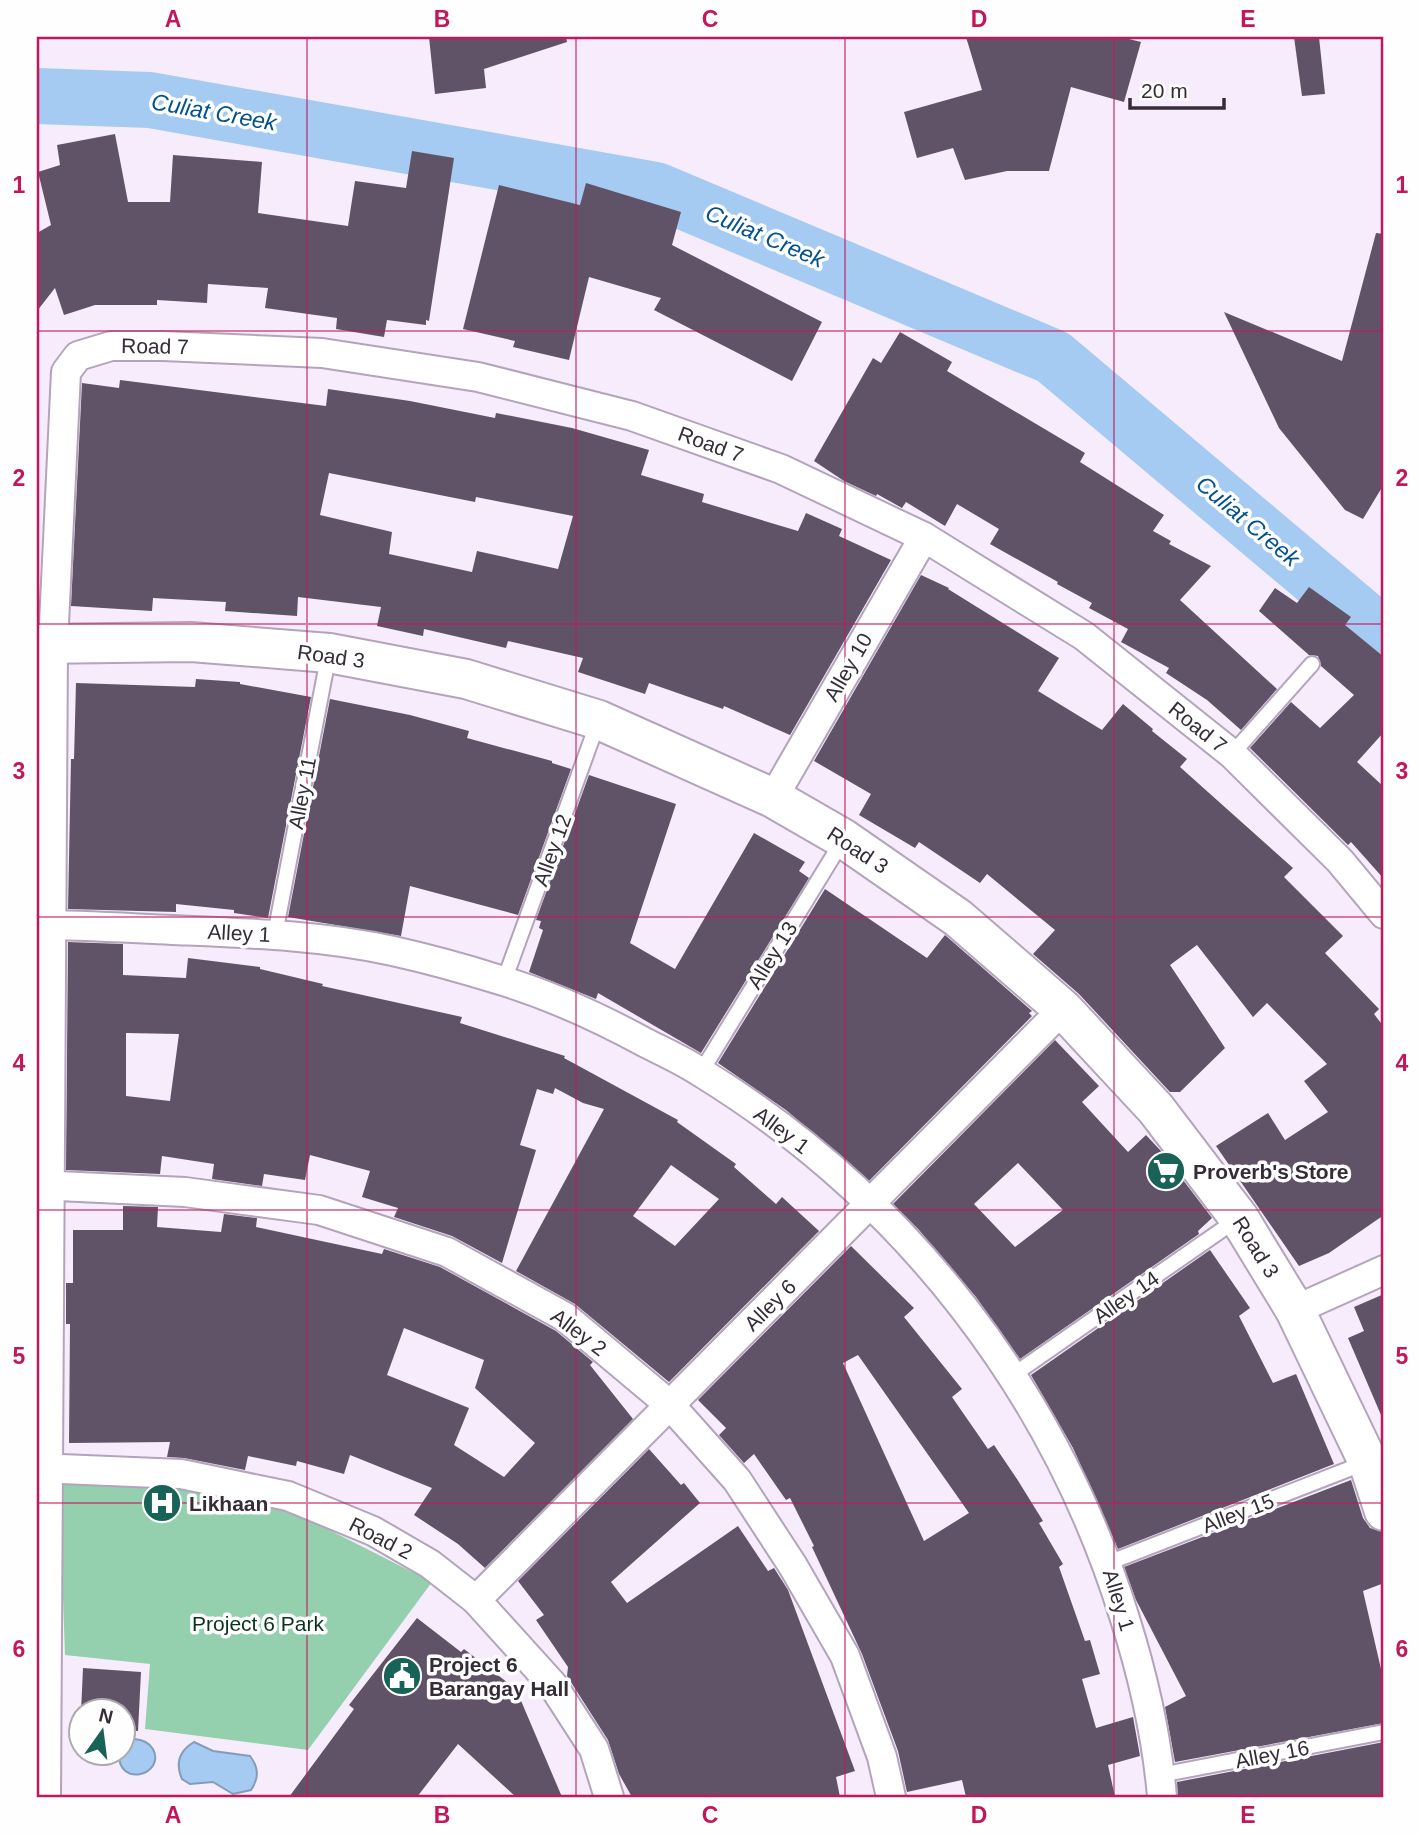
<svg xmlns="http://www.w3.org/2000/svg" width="1421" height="1834" viewBox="0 0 1421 1834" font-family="Arial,sans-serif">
  <rect width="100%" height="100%" fill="#f6ecfb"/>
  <polygon fill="#94cfae" points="59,1484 177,1486 288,1509 432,1582 308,1750 145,1729 150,1664 65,1655"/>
  <g fill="#a5cbf2" stroke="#839cba" stroke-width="2">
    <path d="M134,1739C143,1740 148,1742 153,1749C166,1775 118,1788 119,1754H122C122,1745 126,1742 134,1739Z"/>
    <path d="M194,1742L213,1751L250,1756C259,1768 259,1778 251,1790L233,1794L213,1782L190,1784L182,1779C175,1763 179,1751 194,1742Z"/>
  </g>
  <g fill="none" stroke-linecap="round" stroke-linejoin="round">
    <polyline stroke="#a5cbf2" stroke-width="56" points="37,96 150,100 656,190 1053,357 1384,636"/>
  </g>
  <g fill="#605368" fill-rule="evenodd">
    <polygon points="429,37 566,37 567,42 484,69 486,88 435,94"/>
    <polygon points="966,37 1121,37 1141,42 1124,102 1071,87 1049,171 1007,171 965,180 953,148 917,158 904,112 982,90"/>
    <polygon points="1294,37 1319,37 1325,94 1302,96"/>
    <polygon points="115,134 128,202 170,202 173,155 262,162 258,213 348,226 355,181 406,188 412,151 454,158 429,321 426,320 426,325 387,320 384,337 336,329 337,318 265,308 268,288 208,284 207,303 157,300 157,305 95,305 64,315 55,288 37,311 37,233 51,225 38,172 60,165 57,145"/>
    <polygon points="586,183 681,212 672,245 822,322 792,381 654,310 661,298 589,277 569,360 513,347 515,341 463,329 499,185 580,205"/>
    <polygon points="1376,233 1384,234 1384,484 1363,519 1345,510 1279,428 1224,312 1342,361"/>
    <polygon points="900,332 952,362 947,371 1085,453 1080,462 1164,515 1153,531 1171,541 1169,544 1211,566 1180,600 1277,689 1241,730 1207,700 1166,673 1169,668 1121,642 1128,629 1089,608 1092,603 1057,584 1058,582 990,544 999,529 957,504 945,526 906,502 902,508 877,494 876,496 844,481 814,461 873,358 881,363"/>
    <path d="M120,380L326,406L328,389L410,401L495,418L496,413L572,428L649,450L641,475L704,494L702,502L798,531L806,513L842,529L839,536L891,560L790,735L724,706L723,709L649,683L645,694L578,672L583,658L508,641L506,648L424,629L423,636L377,626L381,607L298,597L297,616L225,611L226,602L153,598L152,611L71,606L82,383L119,388ZM329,473L475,502L476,497L573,516L558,569L477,551L472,572L389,554L392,532L320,515Z"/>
    <polygon points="921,575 949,588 948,589 1059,658 1038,691 1102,730 1123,704 1153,729 1152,731 1187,759 1180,767 1293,868 1284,877 1343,936 1325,953 1379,1009 1374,1014 1384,1027 1384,1215 1329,1253 1299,1266 1216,1146 1268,1113 1285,1140 1328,1112 1304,1081 1327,1064 1267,1003 1253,1017 1197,945 1170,965 1225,1048 1180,1092 1170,1092 1079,994 1033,954 1055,930 987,874 980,883 919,842 915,848 859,815 871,794 814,761"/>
    <polygon points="1309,587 1351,617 1345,625 1384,657 1384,732 1357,762 1384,787 1384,879 1351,842 1348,845 1250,748 1291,702 1320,728 1354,695 1321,666 1318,656 1309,655 1259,611 1275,588 1297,603"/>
    <polygon points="196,679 240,682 240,684 311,697 268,918 234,913 234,910 176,904 176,912 68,909 71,759 74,759 76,683 195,687"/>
    <polygon points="330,699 410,715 469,731 467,738 552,761 552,763 571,769 518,915 410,886 401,936 288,917"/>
    <polygon points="589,775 676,804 630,943 675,969 754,833 805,862 799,871 809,878 701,1053 598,993 596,999 529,972 543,930 539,928 541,921 536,920"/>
    <polygon points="825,889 927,958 945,935 1032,1011 1029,1013 1032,1016 869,1181 786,1110 718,1063"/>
    <path d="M68,942L123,944V975L186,978L188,958L260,967V969L323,984L322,986L462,1017L460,1023L565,1056L564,1058L678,1120L677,1122L736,1164L734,1167L776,1204L782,1197L819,1231L669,1382L575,1304L516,1271L604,1109L583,1103L555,1088L553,1094L537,1089L520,1145L536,1150L502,1263L452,1236L394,1217L398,1208L362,1197L370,1171L310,1155L305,1180L264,1174L262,1186L212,1179L214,1164L162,1156L160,1174L66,1170ZM126,1033L179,1034L170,1101L126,1096ZM671,1165L719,1199L675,1246L633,1216Z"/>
    <path d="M1055,1040L1099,1086L1082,1102L1128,1152L1146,1135L1160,1150L1212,1218L1198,1231L1199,1234L1020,1359L976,1297L919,1230L893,1204ZM1018,1163L1063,1210L1015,1247L974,1204Z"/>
    <path d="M123,1206L158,1207L157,1227L221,1232L224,1214L257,1218L256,1227L382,1254L384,1249L440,1267L556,1331L593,1362L590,1365L633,1419L485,1568L458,1544L414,1515L432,1488L350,1455L344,1474L297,1461L296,1466L248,1456L245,1470L184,1458L167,1457L170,1442L69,1443L70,1324H66V1283H73V1230H123ZM404,1328L484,1360L475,1388L535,1443L504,1477L454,1445L469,1408L387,1375Z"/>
    <path d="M851,1246L914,1308L904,1317L962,1389L952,1397L988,1449L994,1445L1017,1479L1043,1521L1039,1523L1063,1564L1059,1567L1085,1641L1090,1640L1100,1674L1082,1679L1096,1728L1133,1717L1140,1756L1108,1765L1115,1797H966L962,1780L907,1792L898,1751L862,1654L812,1547L814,1546L790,1498L786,1500L754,1454L744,1463L719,1435L726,1428L698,1400ZM858,1355L969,1513L924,1541L843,1363Z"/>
    <polygon points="1210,1250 1250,1308 1239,1316 1273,1383 1296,1374 1334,1464 1118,1549 1073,1448 1031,1375"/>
    <polygon points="1384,1294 1384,1422 1348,1338 1364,1331 1354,1307"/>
    <polygon points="649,1449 681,1485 684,1483 700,1503 611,1582 627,1603 738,1526 768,1571 774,1568 788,1590 855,1771 836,1777 840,1797 632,1797 619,1774 608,1740 567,1676 568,1667 536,1620 544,1615 518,1581"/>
    <polygon points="1351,1480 1363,1518 1370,1528 1384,1532 1384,1583 1363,1591 1384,1682 1384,1723 1175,1762 1165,1707 1186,1696 1136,1600 1124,1567"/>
    <polygon points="417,1618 461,1652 464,1649 516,1689 562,1797 516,1797 458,1744 417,1797 289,1797 354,1709 349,1705"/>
    <polygon points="83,1668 141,1672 138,1731 122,1730 122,1712 81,1712"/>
    <polygon points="1384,1742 1384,1797 1178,1797 1177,1782"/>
  </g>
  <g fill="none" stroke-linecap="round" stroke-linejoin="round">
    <g stroke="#b3a4bb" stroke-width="18">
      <g id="lane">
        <polyline points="1232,754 1312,664"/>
        <polyline points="275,934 329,653"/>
        <polyline points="504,981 598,722"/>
        <polyline points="701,1072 843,840"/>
        <polyline points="1013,1375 1239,1218"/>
        <polyline points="1108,1563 1367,1462"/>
        <polyline points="1160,1775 1384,1732"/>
      </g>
    </g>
    <g stroke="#b3a4bb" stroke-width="32">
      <g id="street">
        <polyline points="773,798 924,537"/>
        <path d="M37,925C82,925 127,928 172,930C245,933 320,935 393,951C429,959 465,969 500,980C550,995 600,1018 646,1043C664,1052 684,1061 702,1073C905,1198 1055,1391 1125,1619C1143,1676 1157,1737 1162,1797"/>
        <polyline points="37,1185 185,1192 319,1210 447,1252 565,1317 670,1405 737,1480 793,1566 845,1656 882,1757 891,1797"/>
        <polyline points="1295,1310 1384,1270"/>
        <polyline points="37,1468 181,1474 288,1496 373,1531 430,1564 476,1600 552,1684 594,1749 609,1797"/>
        <polyline points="476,1600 1063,1009"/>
        <polyline points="46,1797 53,645 66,372 78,356 111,346 163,346 322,353 478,377 632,416 781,469 924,537 1084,636 1232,754 1340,861 1384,914"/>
      </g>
    </g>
    <g stroke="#b3a4bb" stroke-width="42">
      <polyline id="secondary" points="37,644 191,642 329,653 466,679 599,720 773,798 844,839 958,918 1063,1009 1156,1109 1239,1218 1295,1310 1368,1462 1384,1511"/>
    </g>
    <use href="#lane" stroke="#fff" stroke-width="14"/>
    <use href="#street" stroke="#fff" stroke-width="28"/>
    <use href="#secondary" stroke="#fff" stroke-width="38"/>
  </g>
  <path fill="none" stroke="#c2185b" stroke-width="2" stroke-opacity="0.55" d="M307,37V1797M576,37V1797M845,37V1797M1114,37V1797M37,331H1384M37,624H1384M37,917H1384M37,1210H1384M37,1503H1384"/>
  <defs>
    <g id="supermarket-disc" transform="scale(2.0125)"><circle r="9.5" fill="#196257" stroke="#fefefe"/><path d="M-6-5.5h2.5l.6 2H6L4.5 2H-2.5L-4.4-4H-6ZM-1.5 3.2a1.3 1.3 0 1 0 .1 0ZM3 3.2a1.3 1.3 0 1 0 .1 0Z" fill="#fff"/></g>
    <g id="hospital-disc" transform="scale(2.0125)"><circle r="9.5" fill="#196257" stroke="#fefefe"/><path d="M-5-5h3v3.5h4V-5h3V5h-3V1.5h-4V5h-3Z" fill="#fff"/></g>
    <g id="civic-disc" transform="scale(2.0125)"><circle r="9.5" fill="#196257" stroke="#fefefe"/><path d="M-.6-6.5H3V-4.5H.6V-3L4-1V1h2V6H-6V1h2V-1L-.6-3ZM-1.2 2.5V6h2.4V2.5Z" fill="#fff"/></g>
  </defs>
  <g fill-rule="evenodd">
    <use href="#supermarket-disc" x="1166" y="1171"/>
    <use href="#hospital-disc" x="162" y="1503"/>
    <use href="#civic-disc" x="402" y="1676"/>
  </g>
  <g text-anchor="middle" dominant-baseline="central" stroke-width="7" stroke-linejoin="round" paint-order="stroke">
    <g font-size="21" fill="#342d37" stroke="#fefefe">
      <text transform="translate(155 346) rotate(1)">Road 7</text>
      <text transform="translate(711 444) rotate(20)">Road 7</text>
      <text transform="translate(331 656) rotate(8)">Road 3</text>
      <text transform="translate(848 667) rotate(-60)">Alley 10</text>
      <text transform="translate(1198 727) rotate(39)">Road 7</text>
      <text transform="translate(302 793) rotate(-79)">Alley 11</text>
      <text transform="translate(552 850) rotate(-70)">Alley 12</text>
      <text transform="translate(858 850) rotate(33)">Road 3</text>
      <text transform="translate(239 933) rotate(3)">Alley 1</text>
      <text transform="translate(772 955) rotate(-58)">Alley 13</text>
      <text transform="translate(782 1130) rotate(37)">Alley 1</text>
      <text transform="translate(1256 1247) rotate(58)">Road 3</text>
      <text transform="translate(1126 1297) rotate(-35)">Alley 14</text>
      <text transform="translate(770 1305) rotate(-45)">Alley 6</text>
      <text transform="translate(579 1332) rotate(37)">Alley 2</text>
      <text transform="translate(1238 1513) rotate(-21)">Alley 15</text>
      <text transform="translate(381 1538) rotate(27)">Road 2</text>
      <text transform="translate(1119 1600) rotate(73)">Alley 1</text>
      <text transform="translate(1272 1754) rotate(-11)">Alley 16</text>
    </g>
    <g font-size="21" font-weight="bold" fill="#342d37" stroke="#fefefe" text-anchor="start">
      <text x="1193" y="1171">Proverb's Store</text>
      <text x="189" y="1503">Likhaan</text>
      <text x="429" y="1664">Project 6<tspan x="429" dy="24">Barangay Hall</tspan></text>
    </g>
    <g font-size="21" fill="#08321f" stroke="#fefefe">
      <text x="258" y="1623">Project 6 Park</text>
    </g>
    <g font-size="23" font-style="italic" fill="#03528b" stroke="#fefefe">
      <text transform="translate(214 112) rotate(10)">Culiat Creek</text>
      <text transform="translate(765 236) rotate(23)">Culiat Creek</text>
      <text transform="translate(1248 521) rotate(40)">Culiat Creek</text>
    </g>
  </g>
  <rect width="1421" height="1834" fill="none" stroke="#fefefe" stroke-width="77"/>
  <g transform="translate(102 1732) rotate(14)"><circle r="33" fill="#fefefe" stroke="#adaaae" stroke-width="2"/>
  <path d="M0-5L12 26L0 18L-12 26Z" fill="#196257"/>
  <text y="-10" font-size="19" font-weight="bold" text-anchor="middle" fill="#342d37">N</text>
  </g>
  <path d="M1130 98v10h94v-10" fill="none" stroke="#342d37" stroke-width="3.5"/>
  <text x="1141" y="98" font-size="21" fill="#342d37" stroke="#fefefe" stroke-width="5" paint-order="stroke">20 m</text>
  <rect x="38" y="38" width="1344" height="1758" fill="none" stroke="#c2185b" stroke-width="2.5"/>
  <g font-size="23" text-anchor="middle" font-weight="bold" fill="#c2185b">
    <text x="173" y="27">A</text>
    <text x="442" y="27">B</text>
    <text x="710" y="27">C</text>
    <text x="979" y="27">D</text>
    <text x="1248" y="27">E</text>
    <text x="19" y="193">1</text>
    <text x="1402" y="193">1</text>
    <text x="19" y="486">2</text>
    <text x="1402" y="486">2</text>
    <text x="19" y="779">3</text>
    <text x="1402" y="779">3</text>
    <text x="19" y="1071">4</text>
    <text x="1402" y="1071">4</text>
    <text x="19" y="1364">5</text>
    <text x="1402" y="1364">5</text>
    <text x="19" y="1657">6</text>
    <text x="1402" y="1657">6</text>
    <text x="173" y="1823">A</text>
    <text x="442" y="1823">B</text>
    <text x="710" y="1823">C</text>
    <text x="979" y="1823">D</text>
    <text x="1248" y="1823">E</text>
  </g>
</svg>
